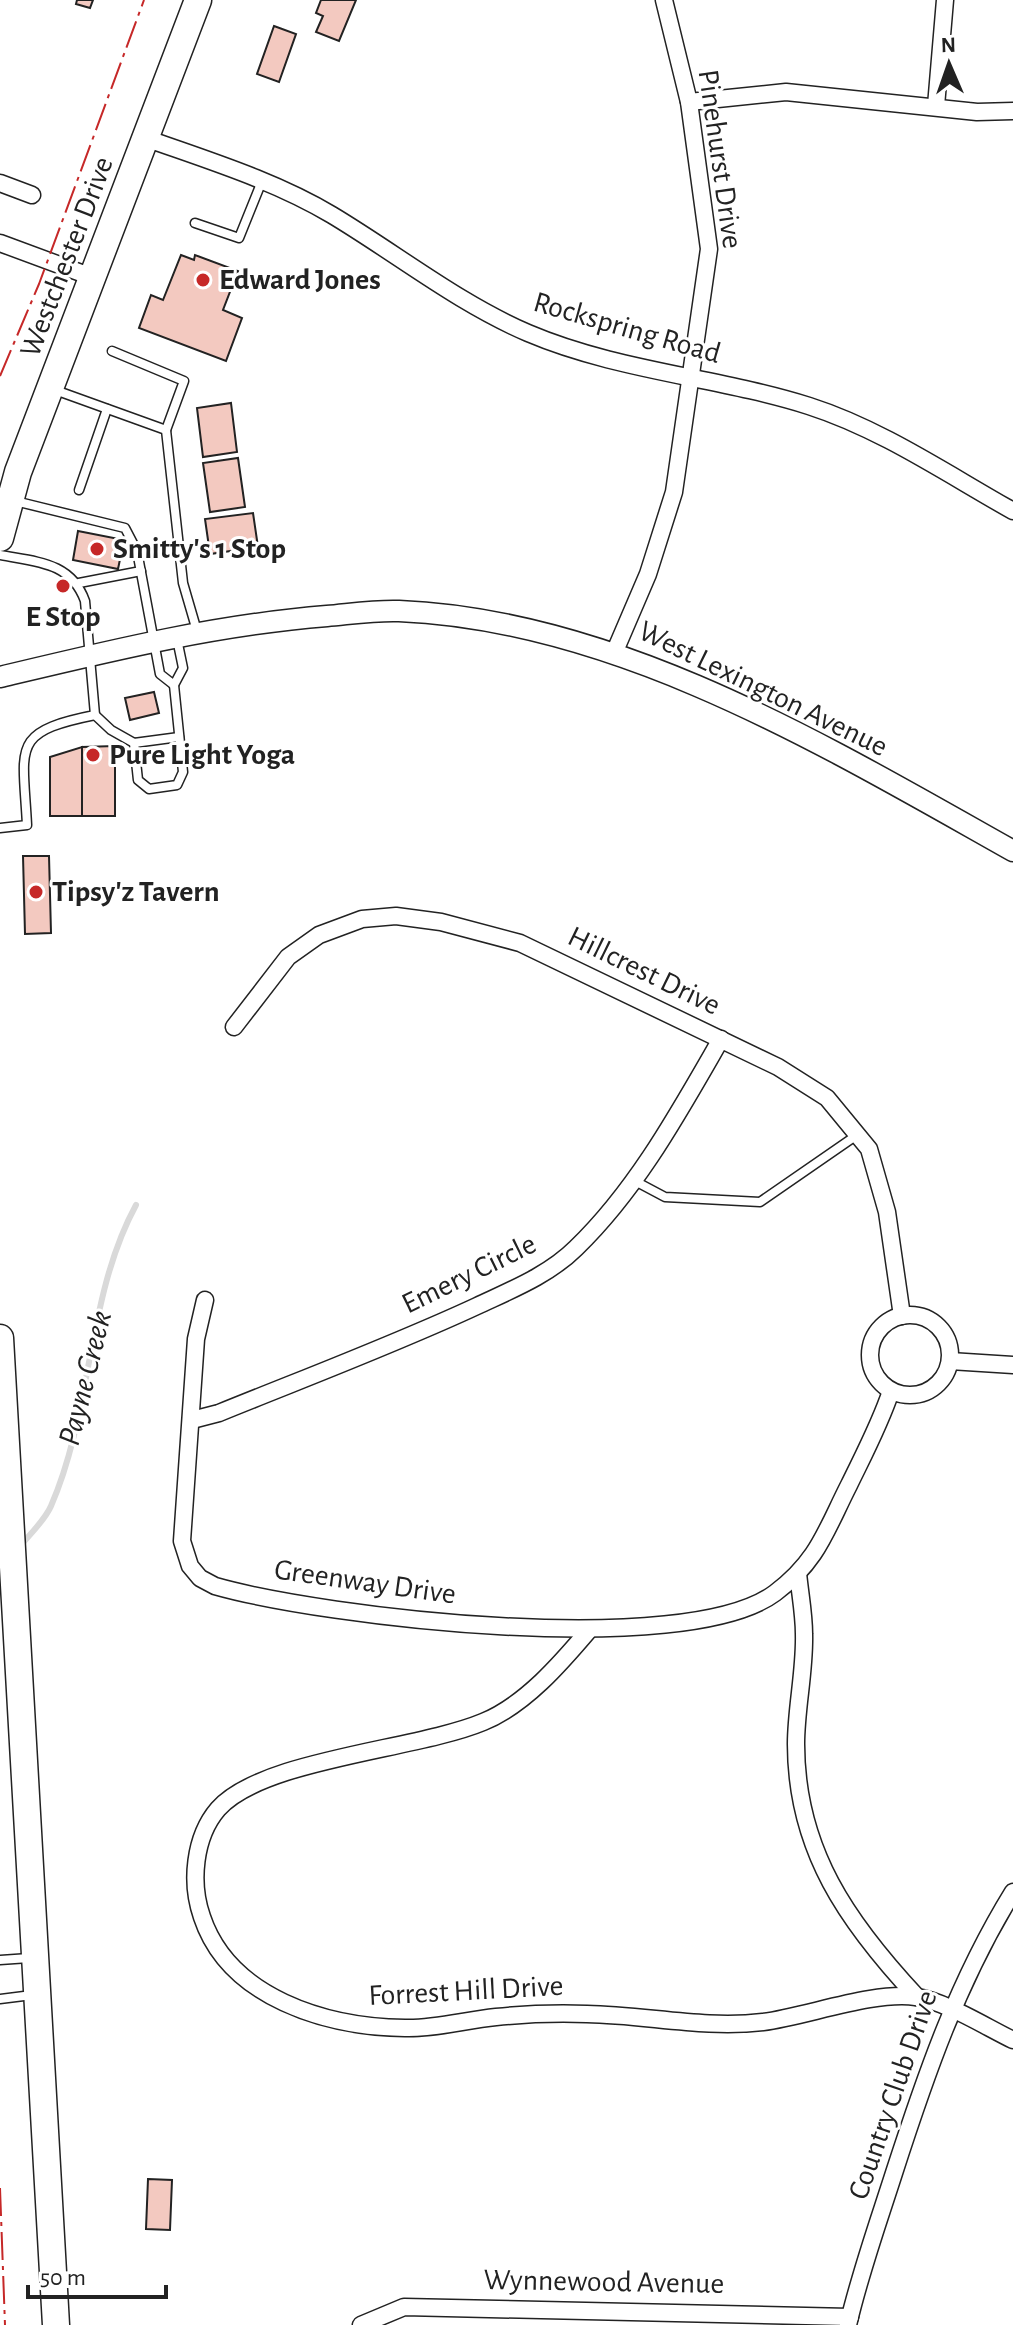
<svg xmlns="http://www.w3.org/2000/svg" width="1013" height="2325" viewBox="0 0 1013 2325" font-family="'Alegreya Sans',sans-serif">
  <rect width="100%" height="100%" fill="#fff"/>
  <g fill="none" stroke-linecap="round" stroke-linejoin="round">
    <path stroke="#d9d9d9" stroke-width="6" d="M21,1545C31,1533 45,1520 51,1506C93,1410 86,1297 136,1205"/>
  </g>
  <g fill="#f3c9c0" stroke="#222" stroke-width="2">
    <polygon points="77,0 93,0 90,8 76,4"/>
    <polygon points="321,0 356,0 339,41 316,32 323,16 316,13"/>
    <polygon points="274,26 296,34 279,82 257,74"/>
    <polygon points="181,255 194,260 195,255 238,271 223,310 242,318 226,361 139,328 151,295 163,300"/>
    <polygon points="231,403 237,452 203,457 197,408"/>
    <polygon points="238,458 245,507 210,512 203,463"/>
    <polygon points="253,513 258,547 210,554 205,519"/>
    <polygon points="78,531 124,540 118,569 73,560"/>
    <polygon points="154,692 159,713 130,720 125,698"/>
    <polygon points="115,746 115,816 82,816 82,747"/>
    <polygon points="82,747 82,816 50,816 50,757"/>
    <polygon points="23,856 49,856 51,933 25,934"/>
    <polygon points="148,2179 172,2180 170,2230 146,2229"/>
  </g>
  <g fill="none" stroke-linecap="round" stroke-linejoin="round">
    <g stroke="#222" stroke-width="11">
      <g id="service">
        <polyline points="195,223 239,238 262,181"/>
        <polyline points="112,351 184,381 166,430"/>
        <polyline points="55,390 166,430 183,583 197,631"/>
        <polyline points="79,490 107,409"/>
        <polyline points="15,501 125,528 137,551 160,674 174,685 183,668 177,639"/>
        <path d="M0,555C37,562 71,562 85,601L95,715C10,732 23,746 27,825L0,828"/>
        <polyline points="79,583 141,571"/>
        <polyline points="95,715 111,730 134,743 138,780 149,789 177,785 183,772 174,685"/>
        <polyline points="134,743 179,737"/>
        <polyline points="633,1180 665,1197 760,1202 857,1135"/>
        <polyline points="0,1960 29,1958"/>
        <polyline points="0,1999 32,1995"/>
      </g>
    </g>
    <g stroke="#222" stroke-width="19">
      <g id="minor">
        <polyline points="689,102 786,92 977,112 1013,111"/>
        <polyline points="936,106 945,0"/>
        <path d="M148,139C210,161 275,181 332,215C397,254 458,303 528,333C617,371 717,377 809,406C881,429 947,474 1013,511"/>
        <polyline points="0,183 32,195"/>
        <polyline points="0,243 92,277"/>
        <polyline points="615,651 648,574 674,492 709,249 689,102 664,0"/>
        <polyline points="234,1027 288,957 319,935 362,919 396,916 441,922 520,943 778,1067 827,1098 869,1149 887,1212 902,1316"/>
        <path d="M205,1300L196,1339L182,1541L190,1566L200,1578L215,1586C324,1617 685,1660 775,1593C818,1561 826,1530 849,1485C864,1454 880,1424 891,1391"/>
        <circle cx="910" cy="1355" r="40"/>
        <polyline points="950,1361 1013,1365"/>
        <path d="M192,1420L219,1413C305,1378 393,1345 477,1306C511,1290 549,1275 576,1248C637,1189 679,1112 721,1039"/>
        <path d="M798,1573C800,1594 804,1614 804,1634C805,1671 796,1708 796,1744C796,1850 848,1923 917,1997"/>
        <path d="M589,1630C561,1663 525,1705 483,1722C416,1750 262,1759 218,1809C194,1837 190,1883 202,1917C229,1998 326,2027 405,2028C436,2029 465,2020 496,2017C525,2014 557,2013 587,2014C647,2015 704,2029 763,2022C808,2016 873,1991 916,1997C945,2001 986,2027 1013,2040"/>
        <polyline points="361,2325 404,2307 850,2317"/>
        <path d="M848,2325C860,2273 878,2223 894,2173C926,2074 958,1981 1013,1892"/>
      </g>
    </g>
    <g stroke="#222" stroke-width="23">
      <path id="tertiary" d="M0,677C109,651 215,625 327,616C350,614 376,610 399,611C618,620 826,746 1013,851"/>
    </g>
    <g stroke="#222" stroke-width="29">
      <g id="primary">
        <polyline points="0,538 18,472 198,0"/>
        <polyline points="0,1338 56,2325"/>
      </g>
    </g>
    <use href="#service" stroke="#fff" stroke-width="8"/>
    <use href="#minor" stroke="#fff" stroke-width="16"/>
    <use href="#tertiary" stroke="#fff" stroke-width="20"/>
    <use href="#primary" stroke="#fff" stroke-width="26"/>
    <g stroke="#c62828" stroke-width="2" stroke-dasharray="28 6 4 6" stroke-linecap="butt">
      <polyline points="0,376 39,284 144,0"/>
      <polyline points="0,2188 5,2325"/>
    </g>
  </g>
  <g fill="#c62828" stroke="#fff" stroke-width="3">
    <circle cx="203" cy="280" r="8"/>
    <circle cx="97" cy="549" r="8"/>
    <circle cx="63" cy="586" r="8"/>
    <circle cx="93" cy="755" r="8"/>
    <circle cx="36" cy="892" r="8"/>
  </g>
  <g text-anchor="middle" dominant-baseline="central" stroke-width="6" stroke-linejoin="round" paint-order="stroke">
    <g font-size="30" fill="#222" stroke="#fff">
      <text transform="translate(720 159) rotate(82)">Pinehurst Drive</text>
      <text transform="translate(67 257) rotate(-69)">Westchester Drive</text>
      <text transform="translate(627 328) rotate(16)">Rockspring Road</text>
      <text transform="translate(763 689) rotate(26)">West Lexington Avenue</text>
      <text transform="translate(644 971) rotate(26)">Hillcrest Drive</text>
      <text transform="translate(469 1274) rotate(-26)">Emery Circle</text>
      <text transform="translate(365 1582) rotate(8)">Greenway Drive</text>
      <text transform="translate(466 1991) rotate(-3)">Forrest Hill Drive</text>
      <text transform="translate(893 2095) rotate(-71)">Country Club Drive</text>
      <text transform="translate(604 2282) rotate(1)">Wynnewood Avenue</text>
    </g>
    <g font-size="30" font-weight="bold" fill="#222" stroke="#fff" text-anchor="start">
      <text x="219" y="280">Edward Jones</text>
      <text x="113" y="549">Smitty's 1 Stop</text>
      <text x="63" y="617" text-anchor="middle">E Stop</text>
      <text x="109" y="755">Pure Light Yoga</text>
      <text x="52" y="892">Tipsy'z Tavern</text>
    </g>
    <g font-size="32" font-style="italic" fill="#222" stroke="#fff">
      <text transform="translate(85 1378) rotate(-76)">Payne Creek</text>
    </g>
  </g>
  <g transform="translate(949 64) rotate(358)" stroke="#ffffff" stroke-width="6" paint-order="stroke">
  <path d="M0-6L14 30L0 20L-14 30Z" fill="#222222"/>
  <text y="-12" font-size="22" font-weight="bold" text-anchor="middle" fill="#222222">N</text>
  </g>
  <path d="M28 2285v12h138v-12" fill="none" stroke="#222222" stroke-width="4"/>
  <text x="40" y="2285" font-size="24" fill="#222222" stroke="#ffffff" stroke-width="6" paint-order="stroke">50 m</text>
</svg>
